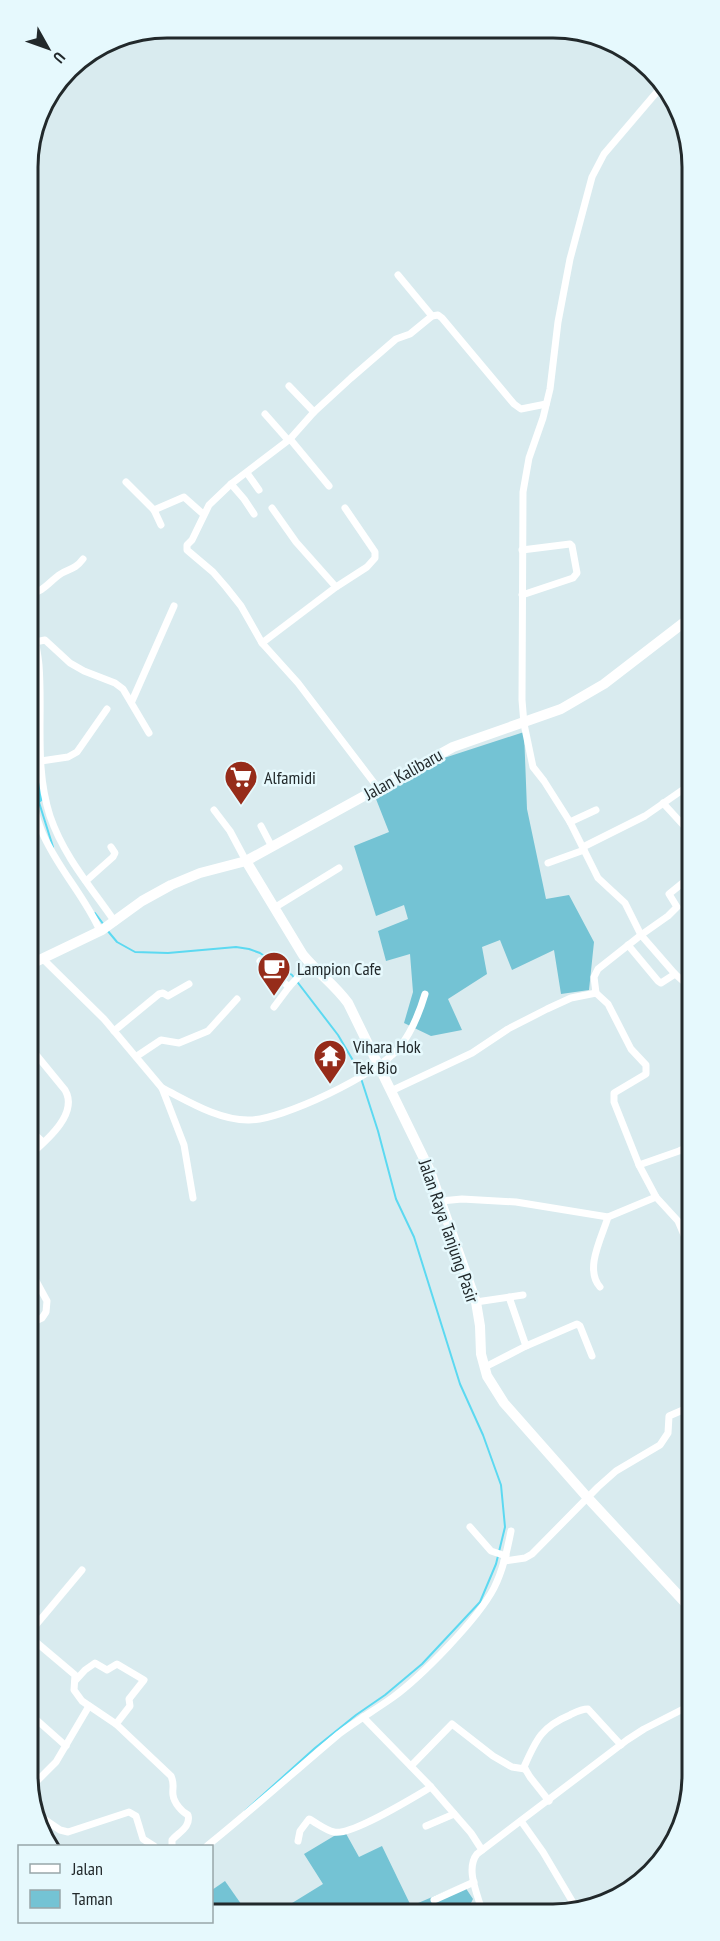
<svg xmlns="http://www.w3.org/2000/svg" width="720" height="1941" viewBox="0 0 720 1941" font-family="'PT Sans Narrow',sans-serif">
  <rect width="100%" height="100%" fill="#d9ebef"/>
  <g fill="#74c3d4">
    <polygon points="524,732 527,809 546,899 569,895 594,942 589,990 561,994 554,950 512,970 500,940 482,947 487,974 448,999 462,1030 431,1036 404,1023 413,992 410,954 386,961 378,931 408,919 404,905 376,916 354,846 389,832 376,799 441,759"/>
    <polygon points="344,1830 359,1857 382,1846 411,1906 463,1884 473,1899 467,1911 286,1911 284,1908 323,1884 304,1854"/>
    <polygon points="225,1881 246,1911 212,1911 212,1890"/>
  </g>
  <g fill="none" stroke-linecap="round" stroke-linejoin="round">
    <g stroke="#5cd9f1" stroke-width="2">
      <polyline points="37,796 53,847"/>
      <polyline points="95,913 104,925"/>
      <polyline points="107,930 117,942 135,952 168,953 236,947 249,949 260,953 292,975 338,1035 358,1069 378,1131 396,1199 414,1237 460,1384 483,1435 501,1485 505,1527 496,1564 480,1602 422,1664 385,1695 356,1715 315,1748 245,1811"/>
    </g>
    <g stroke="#5cd9f1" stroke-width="14">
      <polyline points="28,644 31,687"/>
      <polyline points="31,727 37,796"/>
    </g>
    <g stroke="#fff" stroke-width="7">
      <polyline points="662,86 604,154 592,177 570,259 558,322 550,389 543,418 529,458 523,492 522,700 524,724 533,767 544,781 570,822 598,878 625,903 641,935 675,974 692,989"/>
      <polyline points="398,275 432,316"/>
      <polyline points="289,386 314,412"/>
      <polyline points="265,414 288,440"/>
      <polyline points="290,439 329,486"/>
      <polyline points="247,473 259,490"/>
      <polyline points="126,482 154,510 161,525"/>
      <polyline points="231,484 244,499 254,514"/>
      <polyline points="272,508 296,542 336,587"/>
      <polyline points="154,510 184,497 203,514"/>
      <path d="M28,595C44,591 47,584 59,575C68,568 74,571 83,559"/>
      <polyline points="522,595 573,578 577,573 572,546 570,544 522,550"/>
      <path d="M28,606C32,625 37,645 39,665C43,715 34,767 50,816C64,857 91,887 115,922"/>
      <polyline points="35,642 45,640 70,663 84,671 115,683 123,689 149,733"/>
      <polyline points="262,643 336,587 367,567 375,558 375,552 345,508"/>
      <path d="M28,672C32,725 21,782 42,832C57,868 85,896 100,931"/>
      <polyline points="132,701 174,606"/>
      <polyline points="41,761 68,757 77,752 107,709"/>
      <polyline points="378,788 298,683 262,643 241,606 226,587 213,572 187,550 187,545 192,540 209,505 231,484 290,439 314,412 351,378 396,339 410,334 432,316 438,315 442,318 514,404 521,409 546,404"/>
      <polyline points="663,803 685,827"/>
      <polyline points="214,810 230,831 246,861"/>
      <polyline points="570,822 596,810"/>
      <polyline points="261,826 272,847"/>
      <polyline points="583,847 645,816 691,784"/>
      <polyline points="548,863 584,850"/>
      <polyline points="86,881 113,857 115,853 111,847"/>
      <polyline points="274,908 339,868"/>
      <polyline points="628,945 658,981 661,983 675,974"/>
      <polyline points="43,959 104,1019 162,1088 184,1145 193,1198"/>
      <polyline points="260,961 289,987"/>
      <polyline points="596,993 608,1004 631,1049 646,1065 646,1074 614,1093 614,1102 639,1165 656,1197 678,1221 692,1254"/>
      <polyline points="274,1007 289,987 310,964"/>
      <polyline points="114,1031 159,994 163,993 168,996 189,984"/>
      <path d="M29,1046L65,1090C79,1114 46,1141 29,1156"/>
      <polyline points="137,1056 161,1040 179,1043 208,1031 237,999"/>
      <path d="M162,1088C188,1101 218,1120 248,1120C281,1121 378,1074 399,1048C412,1032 419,1014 425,994"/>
      <polyline points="391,1091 472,1053 508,1029 547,1009 571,998 596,993 594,977 598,969 641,935 668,916 677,907 669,894 685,881"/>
      <polyline points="29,1129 43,1142"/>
      <polyline points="639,1165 679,1151 692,1145"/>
      <polyline points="441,1201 462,1199 516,1202 608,1217 656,1197"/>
      <polyline points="29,1268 47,1301 46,1312 42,1318 29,1324"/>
      <path d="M600,1287C584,1269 602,1237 608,1217"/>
      <polyline points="509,1297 526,1346"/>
      <polyline points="476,1302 523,1295"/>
      <polyline points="485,1367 526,1346 577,1324 580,1326 592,1356"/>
      <polyline points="470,1527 491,1551 506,1556"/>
      <polyline points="504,1561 525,1558 532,1554 598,1487 616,1471 660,1445 668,1433 669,1416 692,1406"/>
      <polyline points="30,1632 82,1570"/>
      <path d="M30,1637L75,1675L74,1690L82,1701L116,1724L171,1776C175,1785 172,1788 173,1795C174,1803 182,1812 188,1815C191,1827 179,1832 172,1840V1846"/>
      <polyline points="75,1681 85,1670 95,1663 107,1670 117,1664 144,1680 129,1699 130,1706 116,1724"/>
      <polyline points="30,1714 66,1746"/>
      <polyline points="363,1717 431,1787 471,1833 482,1850"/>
      <polyline points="411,1766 452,1724 493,1756 512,1767 525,1769"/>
      <polyline points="30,1793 37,1781 56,1762 89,1706"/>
      <path d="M549,1801L530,1777L524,1767C536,1740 541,1727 570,1715C576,1712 581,1709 588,1709L621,1745"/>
      <polyline points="35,1813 60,1830 68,1832 129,1812 136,1816 143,1839 154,1846"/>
      <polyline points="521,1821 543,1852 578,1911"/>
      <polyline points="426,1826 454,1814"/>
      <path d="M298,1841L300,1831L309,1819C317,1823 325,1830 334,1832C351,1836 414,1797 431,1787"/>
      <path d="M207,1846C252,1810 295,1771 339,1734C356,1721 375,1710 392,1698C421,1677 478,1619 494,1588C503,1570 507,1551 511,1531"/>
      <polyline points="434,1900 474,1882"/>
      <path d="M482,1911C478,1895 465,1869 477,1854L627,1740L644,1729L693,1704"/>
    </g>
    <path stroke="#fff" stroke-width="10" d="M246,861L303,955C317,972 335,985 348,1003L430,1171L476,1302L480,1326L481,1354L487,1376L504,1403L587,1497L692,1610"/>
    <polyline stroke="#fff" stroke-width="10" points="29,965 102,930 142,901 171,885 200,873 246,861 453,747 561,709 604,684 691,617"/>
  </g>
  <defs>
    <g id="supermarket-pin" transform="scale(1.725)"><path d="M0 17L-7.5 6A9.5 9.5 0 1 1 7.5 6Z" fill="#962c1a" stroke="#e6f9fd"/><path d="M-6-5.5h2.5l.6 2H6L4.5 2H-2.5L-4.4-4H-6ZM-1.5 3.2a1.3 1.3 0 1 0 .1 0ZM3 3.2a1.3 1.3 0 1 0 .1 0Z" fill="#fff"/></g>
    <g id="cafe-pin" transform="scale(1.725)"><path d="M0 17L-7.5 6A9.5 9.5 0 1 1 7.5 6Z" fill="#962c1a" stroke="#e6f9fd"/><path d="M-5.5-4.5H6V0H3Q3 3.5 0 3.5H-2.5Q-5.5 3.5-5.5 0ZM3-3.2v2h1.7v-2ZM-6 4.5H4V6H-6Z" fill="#fff"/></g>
    <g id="temple-pin" transform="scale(1.725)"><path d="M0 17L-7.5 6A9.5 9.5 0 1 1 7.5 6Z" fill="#962c1a" stroke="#e6f9fd"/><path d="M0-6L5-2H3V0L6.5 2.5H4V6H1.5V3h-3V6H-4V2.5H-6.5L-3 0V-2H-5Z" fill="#fff"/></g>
  </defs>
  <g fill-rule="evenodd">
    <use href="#supermarket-pin" x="241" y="777"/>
    <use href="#cafe-pin" x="274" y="968"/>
    <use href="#temple-pin" x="330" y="1056"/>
  </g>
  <g text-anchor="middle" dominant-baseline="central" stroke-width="5" stroke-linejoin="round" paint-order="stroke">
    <g font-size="18" fill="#22292b" stroke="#e6f9fd">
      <text transform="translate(403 774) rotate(-29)">Jalan Kalibaru</text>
      <text transform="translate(449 1231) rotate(71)">Jalan Raya Tanjung Pasir</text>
    </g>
    <g font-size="18" fill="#22292b" stroke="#e6f9fd" text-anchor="start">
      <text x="264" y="777">Alfamidi</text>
      <text x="297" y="968">Lampion Cafe</text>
      <text x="353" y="1046">Vihara Hok<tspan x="353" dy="21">Tek Bio</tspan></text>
    </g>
  </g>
  <path d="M0 0H720V1941H0ZM167 38H553A129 129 0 0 1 682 167V1775A129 129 0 0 1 553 1904H167A129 129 0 0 1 38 1775V167A129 129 0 0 1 167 38Z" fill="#e6f9fd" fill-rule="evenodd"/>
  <path fill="none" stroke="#22292b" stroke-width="3" d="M167 38H553A129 129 0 0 1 682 167V1775A129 129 0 0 1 553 1904H167A129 129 0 0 1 38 1775V167A129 129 0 0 1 167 38Z"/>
  <rect x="18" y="1845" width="195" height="78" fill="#e6f9fd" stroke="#98a6a9" stroke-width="1.5"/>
  <rect x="30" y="1864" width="30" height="9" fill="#ffffff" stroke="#98a6a9" stroke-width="1.5"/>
  <text x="72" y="1875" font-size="18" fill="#22292b">Jalan</text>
  <rect x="30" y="1890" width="30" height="18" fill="#74c3d4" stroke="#98a6a9" stroke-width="1.5"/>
  <text x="72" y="1905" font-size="18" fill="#22292b">Taman</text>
  <g transform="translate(48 48) rotate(130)" stroke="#e6f9fd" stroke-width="4.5" paint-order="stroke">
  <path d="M0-4.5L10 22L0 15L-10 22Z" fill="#22292b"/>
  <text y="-9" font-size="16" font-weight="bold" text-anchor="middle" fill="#22292b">U</text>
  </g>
</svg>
